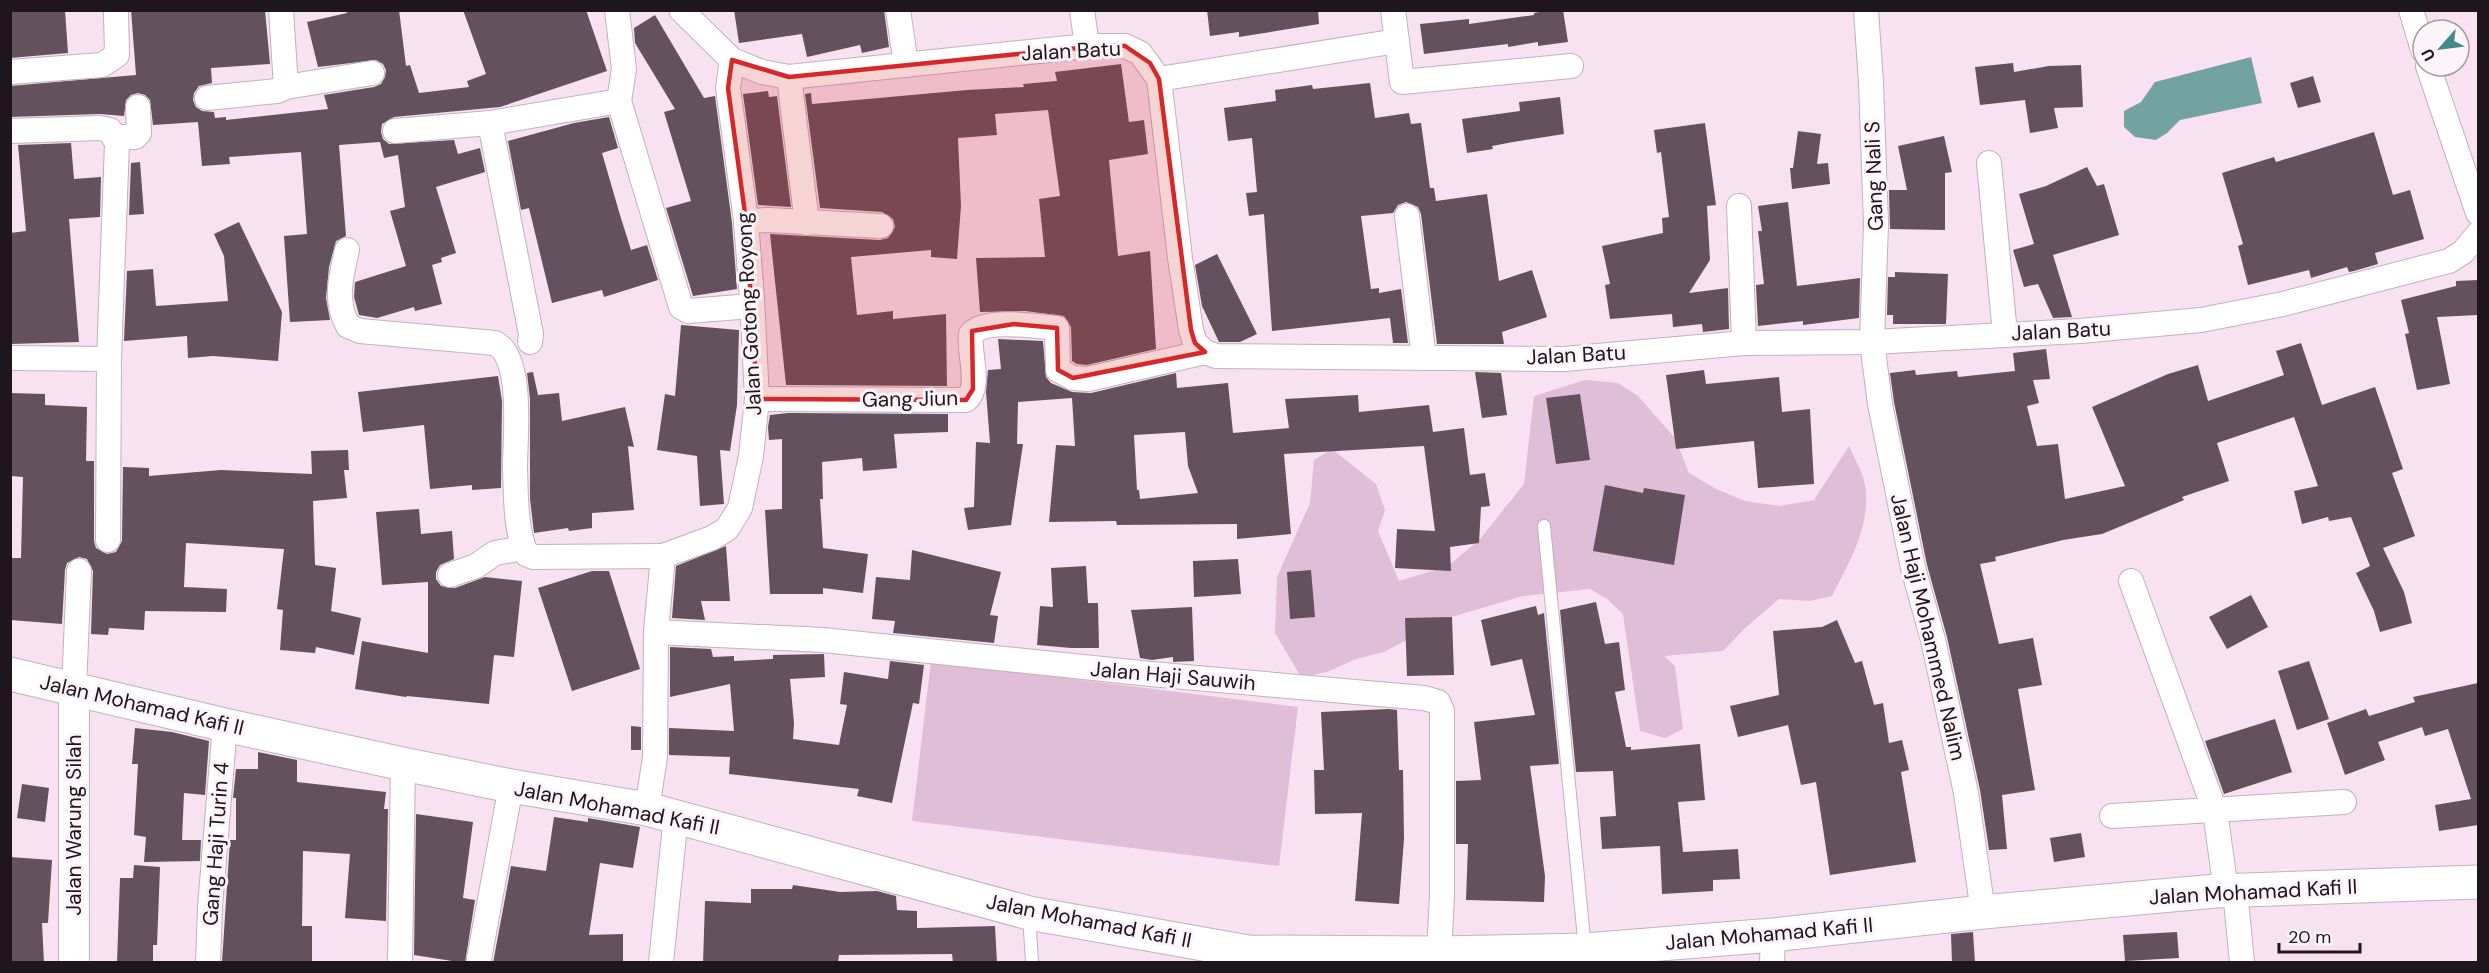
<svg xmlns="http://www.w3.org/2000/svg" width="2489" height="973" viewBox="0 0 2489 973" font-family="'DM Sans',sans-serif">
  <rect width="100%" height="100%" fill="#f8e2f2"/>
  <g fill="#e0bed7">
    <path d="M1585,380L1618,383L1638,396L1675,438L1689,473L1716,489L1745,501L1780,506L1814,500L1849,446C1854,458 1863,472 1865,485C1871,526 1850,561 1832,596L1810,601L1779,599L1744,629L1723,651L1664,656L1675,666L1683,729L1665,738L1640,731L1623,614L1607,599L1590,589L1523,596L1448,618L1384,652L1356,659L1327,672L1301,677L1275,633L1277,577L1310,503L1314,460L1332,449L1376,484L1385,510L1378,531L1399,581L1448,566L1480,539L1524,484L1534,396Z"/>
    <polygon points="931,661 1298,707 1279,866 912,821"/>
  </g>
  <polygon fill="#72a3a1" points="2251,57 2262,103 2180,120 2167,133 2156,140 2135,137 2124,127 2124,111 2141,102 2155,82"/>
  <g fill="#63515e" fill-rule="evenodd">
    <polygon points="10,10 65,10 68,53 10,58"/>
    <polygon points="131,10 265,10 270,64 211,68 212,83 199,86 194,93 193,100 196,107 202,111 214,112 215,118 226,117 226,120 328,109 324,95 374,87 381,84 385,77 386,70 383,64 376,60 318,67 307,22 347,13 346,10 399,10 406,66 410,65 419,93 469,87 467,81 486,74 463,10 586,10 607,71 500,107 394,117 382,124 381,132 383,139 389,144 454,140 458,154 480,148 485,172 436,187 456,253 441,258 442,262 432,265 442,304 415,311 414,307 377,318 359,315 354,297 355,282 406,266 390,211 405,207 398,155 384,158 380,142 339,145 346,236 336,241 329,267 326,298 330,320 290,322 284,236 307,234 301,152 229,157 230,164 202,166 198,122 153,125 150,100 145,95 138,93 131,95 126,100 124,116 100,114 10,117 10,86 136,75"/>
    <polygon points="734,10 884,10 889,47 862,53 860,45 807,57 802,34 739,43"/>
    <polygon points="1207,10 1318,10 1319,24 1239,37 1239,32 1210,36"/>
    <polygon points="1550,10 1563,10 1568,42 1538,46 1538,42 1508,47 1508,44 1424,54 1420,24 1469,19 1469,24 1534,15 1534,13"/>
    <polygon points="655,15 704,98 715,96 732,223 737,289 693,296 666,208 691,201 664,112 675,109 635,43 634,28"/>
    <polygon points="2013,63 2014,72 2049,66 2081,65 2083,107 2054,108 2058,128 2030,133 2025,100 1980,105 1975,67"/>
    <polygon points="1121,64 1129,122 1144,120 1148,154 1109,160 1118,256 1150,251 1156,349 1087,365 1077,364 1072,361 1071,327 1064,316 1025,311 980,312 976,258 1045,257 1039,199 1060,196 1048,110 995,114 997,135 958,138 961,206 957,259 931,257 931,250 851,257 857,315 893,311 893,319 946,314 947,386 786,385 770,234 880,240 888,238 895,227 893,219 882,212 820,208 805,94 811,93 812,104 967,90 1024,87 1023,84 1057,81 1055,72"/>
    <polygon points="2313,76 2321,102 2298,108 2290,83"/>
    <polygon points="1370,83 1375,118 1409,113 1411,124 1421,123 1430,188 1434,188 1436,201 1487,194 1499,281 1532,270 1547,317 1502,332 1504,344 1437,344 1421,214 1418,207 1406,202 1398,205 1393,213 1361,216 1371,289 1379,288 1379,293 1401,289 1408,343 1393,343 1390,318 1272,331 1264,214 1249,216 1246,193 1257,192 1252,138 1228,141 1224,108 1276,101 1275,90 1312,85 1313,89"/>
    <polygon points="768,91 769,97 777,96 791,207 758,205 743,94"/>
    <polygon points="1560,97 1564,134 1513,142 1492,146 1493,149 1467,153 1462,119 1520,111 1519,102"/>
    <polygon points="609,117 618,148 602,153 620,215 631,250 647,245 658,280 604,297 602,290 552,303 529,208 521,210 508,141 574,123"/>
    <polygon points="1705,123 1716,205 1707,206 1710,260 1689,293 1728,288 1729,329 1703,332 1702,324 1673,327 1672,314 1610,319 1605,285 1610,284 1602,246 1663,233 1662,218 1669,217 1661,152 1657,153 1654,130"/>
    <polygon points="1798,131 1821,134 1817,164 1828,163 1830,184 1792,189 1790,168 1793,168"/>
    <polygon points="2374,132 2393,195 2410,190 2424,239 2375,253 2378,264 2354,271 2349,272 2347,267 2311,278 2309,270 2248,285 2238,246 2243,244 2222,173 2274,157 2276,162"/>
    <polygon points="1944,136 1952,172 1945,173 1945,230 1890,229 1889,190 1907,190 1898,146"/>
    <polygon points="71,143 74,179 101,177 100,217 69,219 79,342 10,344 10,233 26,231 18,145"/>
    <polygon points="140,162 144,214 129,215 131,163"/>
    <polygon points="2087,167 2097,186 2104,184 2119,235 2053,255 2072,317 2053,318 2038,284 2024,287 2013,250 2034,244 2019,194 2046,186"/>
    <polygon points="1788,202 1797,286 1860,278 1859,318 1803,325 1803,321 1758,326 1756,285 1764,284 1758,231 1762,231 1758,206"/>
    <polygon points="239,222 282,312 278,361 213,356 188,358 187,336 124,341 127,271 153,269 156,306 228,301 224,256 214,234"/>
    <polygon points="1217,254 1257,334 1240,342 1219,342 1202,306 1195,265"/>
    <polygon points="1895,272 1948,274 1946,324 1893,324 1893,315 1887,315 1888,277 1895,277"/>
    <polygon points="2478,280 2478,315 2437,317 2450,384 2417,390 2405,334 2409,333 2401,300 2456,286 2456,281"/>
    <polygon points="681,325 739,330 737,405 730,451 720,450 724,504 700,506 697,456 657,450 665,394 675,396"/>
    <path d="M998,339L1043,341L1046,377L1051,383L1072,392L1091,393L1176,373L1177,388L1228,383L1233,433L1289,428L1285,399L1358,395L1359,412L1429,405L1433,432L1464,428L1470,475L1485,473L1490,506L1481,507L1479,543L1450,547L1451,571L1395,568L1397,529L1435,531L1424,446L1284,454L1291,534L1237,539V524L1117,525L1116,521L1049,522L1056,445L1075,446L1072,398L1018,402L1017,444H1023L1011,525L968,530L964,508L974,507L976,442L990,443L986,392L988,370L1001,369ZM1185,432L1188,466L1198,493L1140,499L1139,490H1137L1134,435Z"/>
    <polygon points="2301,343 2322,405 2375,387 2403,469 2392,473 2415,536 2383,548 2404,592 2412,623 2380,632 2374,611 2356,573 2370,566 2351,517 2329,521 2328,517 2302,524 2294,491 2318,486 2294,417 2217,443 2229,481 2182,497 2184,500 2102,534 2063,540 1995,557 1996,561 1980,564 1999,644 2033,638 2042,685 2018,689 2035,790 2002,795 2007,849 1989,850 1980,790 1947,637 1927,565 1894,402 1890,373 1915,370 1916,375 1957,371 1958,377 2015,371 2013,353 2046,349 2050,379 2033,380 2039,403 2027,406 2037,446 2058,444 2065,499 2125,486 2092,407 2168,374 2198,365 2208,401 2284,375 2276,351"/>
    <polygon points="1704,370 1706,384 1779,377 1782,412 1810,409 1814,484 1758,488 1754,441 1676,449 1666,375"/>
    <polygon points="533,372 538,395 559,393 562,421 625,407 634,447 628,446 634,510 592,513 592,528 569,531 568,528 534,533 530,499 530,399 527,373"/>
    <polygon points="1475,372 1501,373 1507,415 1482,418"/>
    <polygon points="498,376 502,401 501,488 472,490 472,485 430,489 424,425 363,432 358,392"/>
    <polygon points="10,393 45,394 45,405 87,407 86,461 94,461 94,541 96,548 107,554 116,552 122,541 123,467 149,468 149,476 221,470 312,474 311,451 348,450 349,470 344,470 347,498 313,501 315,565 336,568 331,611 361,618 354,655 316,647 315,653 280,650 283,610 277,609 284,549 186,543 184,587 227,589 226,612 145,611 144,630 109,628 108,635 91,634 93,571 87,559 79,557 67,563 65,570 62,624 10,620 10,558 21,558 23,477 10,476"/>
    <polygon points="1580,394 1590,460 1556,464 1546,398"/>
    <polygon points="788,413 948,414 948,432 894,434 897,468 863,471 862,458 822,462 823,499 820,499 823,548 868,554 863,593 823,588 823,594 770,594 765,510 782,509 782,439 769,440 768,427 770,415"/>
    <polygon points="1605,485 1643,493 1644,488 1685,495 1674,565 1593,551"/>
    <polygon points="419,509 421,534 452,531 454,559 440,565 436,572 436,579 441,586 455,588 485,577 522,581 514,657 494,655 489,704 407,696 406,697 355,689 362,641 428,653 428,582 382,585 376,512"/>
    <polygon points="726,546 730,601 701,601 705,620 672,618 676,566"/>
    <polygon points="912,550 1001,572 990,615 998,616 994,643 893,633 895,621 872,619 876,577 910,580"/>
    <polygon points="1238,559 1241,594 1194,597 1193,561"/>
    <polygon points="1086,566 1088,603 1098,603 1099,648 1071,648 1037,645 1040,606 1053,607 1051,568"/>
    <polygon points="1311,570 1315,617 1290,619 1287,572"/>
    <polygon points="592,571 609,571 640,669 572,691 538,588"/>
    <polygon points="2251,595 2268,627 2227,649 2209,617"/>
    <polygon points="1596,602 1605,644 1619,642 1625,690 1615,692 1626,747 1631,747 1631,750 1700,744 1705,800 1678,802 1683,852 1738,849 1740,879 1713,880 1713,891 1662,894 1660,846 1602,849 1600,817 1616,816 1613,771 1576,772 1560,610"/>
    <polygon points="1536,606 1538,615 1544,613 1559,764 1530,766 1545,876 1544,902 1466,900 1468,844 1456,844 1456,781 1481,780 1474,722 1535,715 1522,659 1491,666 1481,620"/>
    <polygon points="1192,607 1194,661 1173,662 1173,657 1152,660 1140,658 1131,610"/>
    <polygon points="1452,617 1454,675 1407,676 1405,618"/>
    <polygon points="1837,620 1855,663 1862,661 1874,705 1883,703 1889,743 1902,740 1909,770 1901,772 1916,862 1830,875 1816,782 1801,785 1788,725 1738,737 1730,706 1779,695 1773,631 1822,627"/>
    <polygon points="670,647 711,649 713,657 734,656 734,661 773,659 773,655 824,654 825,677 790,679 794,723 793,739 839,745 847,705 840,704 844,672 888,679 890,661 924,665 919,704 913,703 892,803 857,796 859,789 729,774 730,757 669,755 669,728 734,731 730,684 670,697"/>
    <polygon points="2309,661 2329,719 2297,730 2278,671"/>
    <polygon points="2478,683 2478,825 2439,831 2435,805 2471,799 2448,729 2425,736 2422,727 2378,742 2385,760 2345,775 2327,723 2366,709 2369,716 2415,702 2413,697"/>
    <polygon points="1389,709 1397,710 1399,770 1403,770 1404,839 1399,904 1355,901 1362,813 1315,814 1314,770 1324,770 1321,712"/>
    <polygon points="2275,719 2292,772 2224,794 2205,741"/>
    <polygon points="631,726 641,727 641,750 631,750"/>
    <polygon points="135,728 172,732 209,741 205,795 184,793 182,840 201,840 200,861 144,862 146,837 134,835 138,764 132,764"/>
    <polygon points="258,752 297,760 297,782 386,792 384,809 388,809 386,921 345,918 350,854 303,851 302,926 312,926 312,963 222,962 230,840 236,840 236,798 233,798 236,769 258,769"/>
    <polygon points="22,784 49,788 45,822 17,818"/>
    <polygon points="416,814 473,822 463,898 475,900 465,963 414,955"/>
    <polygon points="554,817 588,822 588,818 640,827 633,868 600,863 589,935 623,934 623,963 493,963 511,866 546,871"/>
    <polygon points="2081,833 2085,857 2054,862 2050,838"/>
    <polygon points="10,857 52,860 48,923 42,923 44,963 10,963"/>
    <polygon points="134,865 160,867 157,945 153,945 153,963 117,963 120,878 133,878"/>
    <polygon points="793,885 840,892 877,891 896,896 897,910 917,911 917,928 995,926 997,963 953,963 952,954 839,955 838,963 703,963 705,901 751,903 751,889 792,889"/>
    <polygon points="1973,932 1975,963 1952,963 1951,934"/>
    <polygon points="2177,932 2179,958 2125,961 2123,935"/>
  </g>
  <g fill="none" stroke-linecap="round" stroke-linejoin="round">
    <g stroke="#c4afbe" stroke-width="14">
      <g id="service">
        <polyline points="1544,526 1585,949"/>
        <polyline points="1029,915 1032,962"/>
      </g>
    </g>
    <g stroke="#c4afbe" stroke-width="26">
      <g id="minor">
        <polyline points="681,10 732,60 762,72 789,77 1087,46 1125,46 1140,53 1159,79 1180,258 1191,330 1195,343 1205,352 1216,356 1564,359 1744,343 1872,342 2080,331 2201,320 2283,304 2449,261 2463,252 2478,234"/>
        <polyline points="898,10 906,65"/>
        <polyline points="1082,10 1087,46"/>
        <polyline points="1393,10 1402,82 1571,66"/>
        <polyline points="1866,10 1871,83 1876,224 1872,342 1880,404 1913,568 1933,640 1966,793 1983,912"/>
        <polyline points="2411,10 2423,50"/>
        <polyline points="2428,66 2478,213"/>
        <polyline points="10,72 102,65 117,55 116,13"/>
        <polyline points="789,77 807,223"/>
        <polyline points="1159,79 1397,41"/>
        <polyline points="286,87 372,73"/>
        <polyline points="207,98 277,91 286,87 281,10"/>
        <polyline points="619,101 681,307 688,311 752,306"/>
        <polyline points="490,123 619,101 624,69 617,10"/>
        <polyline points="10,131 100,128 110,130 117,143 109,359 108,540"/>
        <polyline points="395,131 490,123 531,334 530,342"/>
        <polyline points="114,137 135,137 139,133 138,107"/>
        <polyline points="1989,163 2005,334"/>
        <polyline points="1739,206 1744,343"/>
        <polyline points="1407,216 1424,358"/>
        <polyline points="746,221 768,220 881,226"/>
        <path d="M347,250C341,277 334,300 348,326L360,331L495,343C524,358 515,438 515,467C516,494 515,528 526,554L533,557L663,556"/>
        <polyline points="10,358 109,359"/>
        <path d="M757,399L966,400C982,387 968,352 971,334C985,318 1037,326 1057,328L1058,370L1073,378L1088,379L1205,352"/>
        <polyline points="450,575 476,566 495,553 524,548"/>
        <polyline points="2131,581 2215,811 2226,891"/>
        <polyline points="656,632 823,640 1151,674 1424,698 1438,702 1442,711 1442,896 1439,953"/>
        <polyline points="74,688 79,571"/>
        <polyline points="647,809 655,757 656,632 663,556 712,538 727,529 740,508 751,456 757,399 752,298 746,221 728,88 732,60"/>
        <polyline points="2112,816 2344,802"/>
        <polyline points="2235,891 2242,962"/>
        <polyline points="479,959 511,786"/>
        <polyline points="400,961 403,764"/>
        <polyline points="208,962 210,907 225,725"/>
        <polyline points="661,962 676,816"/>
        <polyline points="1772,962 1773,935"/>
      </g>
    </g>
    <g stroke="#c4afbe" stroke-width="32">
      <polyline id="tertiary" points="74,962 74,688"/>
    </g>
    <g stroke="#c4afbe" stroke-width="35">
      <polyline id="secondary" points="10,674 225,725 403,764 511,786 647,809 1029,913 1248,952 1439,953 1585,950 1773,935 1983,912 2216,891 2478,882"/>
    </g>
    <use href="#service" stroke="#fff" stroke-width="12"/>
    <use href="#minor" stroke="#fff" stroke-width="24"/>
    <use href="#tertiary" stroke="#fff" stroke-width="30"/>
    <use href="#secondary" stroke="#fff" stroke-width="33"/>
  </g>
  <path fill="#d62828" fill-opacity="0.2" stroke="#d62828" stroke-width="4.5" stroke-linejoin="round" d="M1109,45L1125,46L1150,63L1159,79L1191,330L1195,343L1205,352L1073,378L1058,370L1057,328L1014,324L972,331L973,389L966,400L757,399L746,221L728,88L732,60L789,77Z"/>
  <g text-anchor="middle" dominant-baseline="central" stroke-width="6" stroke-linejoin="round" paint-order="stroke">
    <g font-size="21" fill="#1e161c" stroke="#fdf4fa">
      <text transform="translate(1071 51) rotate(-3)">Jalan Batu</text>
      <text transform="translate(1874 176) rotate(-92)">Gang Nali S</text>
      <text transform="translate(749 314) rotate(-93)">Jalan Gotong Royong</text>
      <text transform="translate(2061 331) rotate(-3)">Jalan Batu</text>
      <text transform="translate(1576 355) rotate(-3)">Jalan Batu</text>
      <text transform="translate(910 399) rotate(-1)">Gang Jiun</text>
      <text transform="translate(1928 627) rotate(77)">Jalan Haji Mohammed Nalim</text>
      <text transform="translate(1173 676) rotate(5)">Jalan Haji Sauwih</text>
      <text transform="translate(142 705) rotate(13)">Jalan Mohamad Kafi II</text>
      <text transform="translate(617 808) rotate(11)">Jalan Mohamad Kafi II</text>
      <text transform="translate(74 825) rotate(-90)">Jalan Warung Silah</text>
      <text transform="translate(216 844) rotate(-86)">Gang Haji Turin 4</text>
      <text transform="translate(2253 892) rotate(-3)">Jalan Mohamad Kafi II</text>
      <text transform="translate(1089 921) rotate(11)">Jalan Mohamad Kafi II</text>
      <text transform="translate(1769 934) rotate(-5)">Jalan Mohamad Kafi II</text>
    </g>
  </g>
  <rect width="2489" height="973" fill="none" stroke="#1e161c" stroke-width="24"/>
  <g transform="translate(2441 48) rotate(242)"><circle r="28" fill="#fdf4fa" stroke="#a49ba1" stroke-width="1.5"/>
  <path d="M0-4.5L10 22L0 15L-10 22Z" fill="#428a89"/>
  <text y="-9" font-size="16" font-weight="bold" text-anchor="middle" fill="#1e161c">U</text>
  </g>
  <path d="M2279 943v9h81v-9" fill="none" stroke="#1e161c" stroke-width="3"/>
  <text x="2288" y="943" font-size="18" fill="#1e161c" stroke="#fdf4fa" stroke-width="4.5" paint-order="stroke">20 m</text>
</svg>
